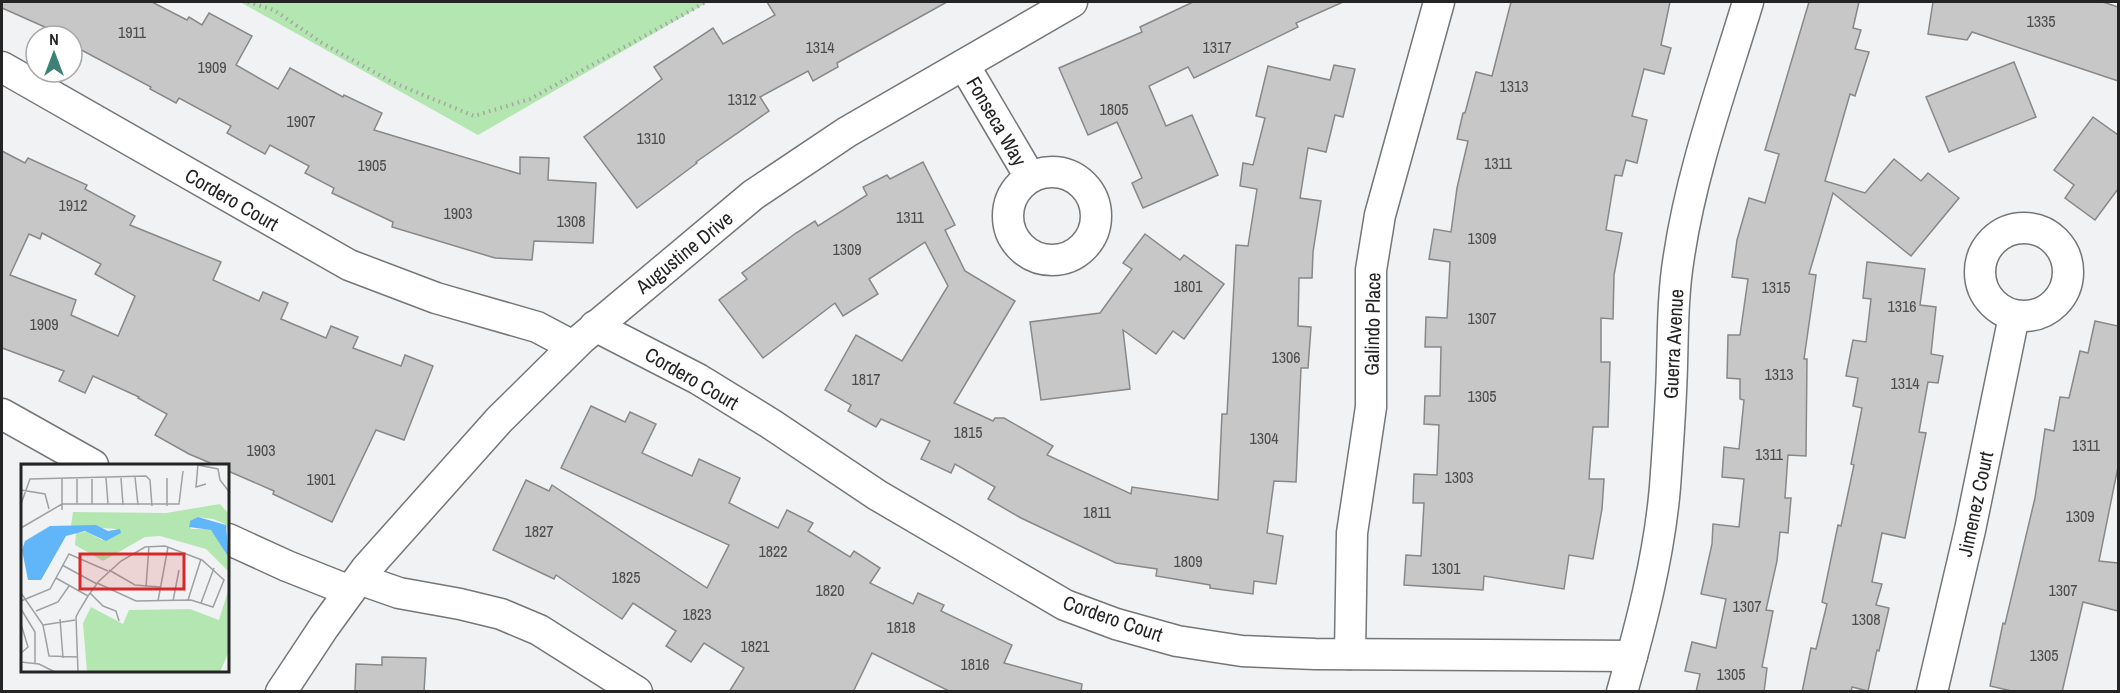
<svg xmlns="http://www.w3.org/2000/svg" width="2120" height="693" viewBox="0 0 2120 693" font-family="'Archivo Narrow',sans-serif">
  <rect width="100%" height="100%" fill="#f1f2f3"/>
  <polygon fill="#b3e6b0" points="240,2 708,2 478,135"/>
  <g fill="#c7c7c8" stroke="#888889" stroke-width="1.5" fill-rule="evenodd">
    <polygon points="2,2 152,2 187,20 189,17 202,25 209,13 252,36 236,65 278,89 290,68 343,97 344,95 382,113 374,130 520,174 520,157 549,158 548,180 596,183 593,243 534,241 532,260 495,258 392,227 393,222 332,193 334,188 305,173 309,166 270,145 265,154 227,133 231,126 179,98 176,103 150,89 151,87 72,45 72,36 65,36 2,8"/>
    <polygon points="767,2 947,2 837,63 838,67 813,81 808,71 760,97 769,111 696,162 697,163 637,208 584,137 662,79 654,67 713,28 723,44 775,15"/>
    <polygon points="1193,2 1343,2 1296,23 1298,27 1194,78 1188,67 1149,86 1166,126 1192,115 1218,175 1143,208 1132,183 1142,178 1117,122 1088,135 1059,68 1142,32 1140,27"/>
    <polygon points="1511,2 1670,2 1661,45 1671,48 1664,74 1644,69 1632,116 1647,120 1637,163 1626,160 1622,176 1615,175 1606,230 1622,233 1614,275 1613,319 1601,318 1601,362 1610,362 1608,427 1593,427 1589,479 1604,479 1602,509 1593,559 1569,555 1564,589 1484,576 1483,590 1404,585 1406,555 1421,556 1424,503 1413,503 1414,474 1437,475 1439,425 1424,424 1425,396 1440,396 1441,347 1425,347 1426,317 1447,318 1450,262 1429,259 1434,229 1451,232 1457,188 1468,141 1457,139 1463,113 1465,113 1476,72 1492,76"/>
    <polygon points="1809,2 1859,2 1853,28 1861,30 1855,49 1869,52 1855,96 1850,94 1825,181 1865,193 1894,159 1921,181 1928,173 1959,198 1911,256 1833,193 1809,274 1816,275 1804,359 1807,359 1806,456 1788,455 1785,498 1791,498 1788,533 1780,532 1777,561 1766,610 1773,611 1762,667 1767,668 1764,692 1696,692 1700,674 1685,671 1692,642 1716,648 1726,599 1701,594 1712,544 1713,524 1739,527 1744,479 1722,477 1724,447 1739,449 1744,400 1740,399 1740,379 1727,378 1728,335 1740,335 1748,279 1732,277 1737,240 1749,198 1765,203 1779,154 1765,150"/>
    <polygon points="1933,2 2103,2 2118,7 2118,81 1972,32 1967,40 1928,34"/>
    <polygon points="2014,62 2036,117 1949,152 1926,97"/>
    <polygon points="1334,65 1355,69 1343,117 1335,115 1326,152 1308,148 1300,198 1321,201 1313,252 1312,278 1299,278 1298,326 1311,327 1308,368 1301,368 1296,482 1274,481 1267,533 1283,536 1276,584 1254,581 1253,594 1210,588 1210,585 1156,576 1157,569 1116,563 1021,518 988,499 995,487 955,464 951,473 921,459 930,441 881,419 876,427 848,411 851,405 825,390 856,335 902,361 948,286 925,242 869,279 878,294 843,316 835,303 763,358 719,300 747,279 742,273 796,233 815,221 818,226 867,195 863,187 887,175 890,179 923,162 955,225 945,230 965,271 1015,301 954,403 993,421 995,418 1004,418 1053,446 1047,455 1131,494 1132,487 1218,500 1222,414 1227,414 1236,245 1248,246 1257,189 1240,186 1243,163 1253,165 1265,118 1256,116 1268,66 1330,80"/>
    <polygon points="2093,117 2118,135 2118,189 2095,220 2065,198 2074,185 2054,170"/>
    <path d="M2,151L25,163L28,158L87,185L85,189L135,216L130,225L221,262L213,280L259,301L263,292L288,303L281,319L326,338L331,326L358,337L353,348L401,366L405,355L433,366L404,440L376,430L332,522L273,494L274,491L228,471V465H215L189,454L155,435L167,414L138,398L139,397L93,376L85,393L59,381L64,371L2,348ZM42,233L101,264L95,274L135,296L118,336L71,315L76,300L10,275L29,234L40,239Z"/>
    <polygon points="1145,234 1180,260 1184,255 1224,284 1184,339 1173,331 1156,354 1123,330 1130,389 1041,400 1030,322 1100,313 1132,269 1123,263"/>
    <polygon points="1867,262 1925,269 1920,305 1936,307 1931,354 1943,356 1938,383 1928,382 1919,432 1926,433 1905,538 1882,533 1872,582 1882,584 1876,605 1889,608 1879,651 1877,650 1868,691 1852,687 1851,692 1802,692 1811,648 1816,649 1827,604 1822,602 1838,525 1841,526 1854,465 1851,464 1862,408 1853,406 1858,378 1846,376 1853,340 1866,342 1871,299 1863,298"/>
    <polygon points="2095,321 2118,326 2118,467 2099,561 2118,563 2118,611 2083,602 2062,692 2016,692 1990,686 2003,623 2005,624 2035,498 2045,429 2054,431 2060,397 2069,398 2080,351 2088,353"/>
    <polygon points="591,406 625,422 630,412 656,424 642,453 692,476 699,459 740,478 729,503 778,528 787,510 813,523 808,531 850,557 854,551 880,568 870,583 913,604 918,593 944,605 941,611 1012,645 1004,663 1082,684 1081,692 951,692 872,653 853,692 729,692 744,668 704,643 691,662 666,646 676,631 633,603 622,619 556,575 554,579 493,550 526,480 549,491 552,485 707,588 729,545 561,468"/>
    <polygon points="382,657 426,658 424,692 355,692 356,664 382,665"/>
  </g>
  <g fill="none" stroke-linecap="round" stroke-linejoin="round">
    <g stroke="#757677" stroke-width="33">
      <g id="minor">
        <polyline points="964,65 1030,177"/>
        <polyline points="2,67 349,265 436,298 537,327 573,346"/>
        <circle cx="1052" cy="216" r="44"/>
        <circle cx="2024" cy="272" r="44"/>
        <polyline points="595,326 698,379 771,424 877,495 1065,605 1116,624 1177,641 1242,651 1315,654 1632,656"/>
        <polyline points="2,414 93,465"/>
        <polyline points="228,539 287,566 350,591"/>
        <polyline points="359,579 399,593 460,604 501,614 539,630 637,692"/>
        <polyline points="1350,654 1352,533 1371,407 1371,270 1380,215 1439,2"/>
        <polyline points="281,692 324,627 366,569 499,420 581,339 753,195 847,132 1072,2"/>
        <path d="M1622,692C1641,625 1659,557 1665,487C1668,446 1671,405 1672,365C1673,328 1673,292 1679,256C1692,169 1723,85 1748,2"/>
        <polyline points="1932,692 1970,530 2014,316"/>
      </g>
    </g>
    <polyline stroke="#a5a5a6" stroke-width="4" stroke-dasharray="1.5 4.5" stroke-linecap="butt" points="248,2 274,10 322,43 392,82 474,116 530,99 706,2"/>
    <use href="#minor" stroke="#fff" stroke-width="30"/>
  </g>
  <g text-anchor="middle" dominant-baseline="central" stroke-width="4.5" stroke-linejoin="round" paint-order="stroke">
    <g font-size="16" fill="#4d4d4e">
      <text x="2041" y="21">1335</text>
      <text x="132" y="32">1911</text>
      <text x="820" y="47">1314</text>
      <text x="1217" y="47">1317</text>
      <text x="212" y="67">1909</text>
      <text x="1514" y="86">1313</text>
      <text x="742" y="99">1312</text>
      <text x="1114" y="109">1805</text>
      <text x="301" y="121">1907</text>
      <text x="651" y="138">1310</text>
      <text x="1498" y="163">1311</text>
      <text x="372" y="165">1905</text>
      <text x="73" y="205">1912</text>
      <text x="458" y="213">1903</text>
      <text x="910" y="217">1311</text>
      <text x="571" y="221">1308</text>
      <text x="1482" y="238">1309</text>
      <text x="847" y="249">1309</text>
      <text x="1188" y="286">1801</text>
      <text x="1776" y="287">1315</text>
      <text x="1902" y="306">1316</text>
      <text x="1482" y="318">1307</text>
      <text x="44" y="324">1909</text>
      <text x="1286" y="357">1306</text>
      <text x="1779" y="374">1313</text>
      <text x="866" y="379">1817</text>
      <text x="1905" y="383">1314</text>
      <text x="1482" y="396">1305</text>
      <text x="968" y="432">1815</text>
      <text x="1264" y="438">1304</text>
      <text x="2086" y="445">1311</text>
      <text x="261" y="450">1903</text>
      <text x="1769" y="454">1311</text>
      <text x="1459" y="477">1303</text>
      <text x="321" y="479">1901</text>
      <text x="1097" y="512">1811</text>
      <text x="2080" y="516">1309</text>
      <text x="539" y="531">1827</text>
      <text x="773" y="551">1822</text>
      <text x="1188" y="561">1809</text>
      <text x="1446" y="568">1301</text>
      <text x="626" y="577">1825</text>
      <text x="830" y="590">1820</text>
      <text x="2063" y="590">1307</text>
      <text x="1747" y="606">1307</text>
      <text x="697" y="614">1823</text>
      <text x="1866" y="619">1308</text>
      <text x="901" y="627">1818</text>
      <text x="755" y="646">1821</text>
      <text x="2044" y="655">1305</text>
      <text x="975" y="664">1816</text>
      <text x="1731" y="674">1305</text>
    </g>
    <g font-size="20" fill="#242425" stroke="#fff">
      <text transform="translate(997 121) rotate(60)">Fonseca Way</text>
      <text transform="translate(232 199) rotate(30)">Cordero Court</text>
      <text transform="translate(684 252) rotate(-39)">Augustine Drive</text>
      <text transform="translate(1372 324) rotate(-89)">Galindo Place</text>
      <text transform="translate(1673 344) rotate(-87)">Guerra Avenue</text>
      <text transform="translate(692 378) rotate(30)">Cordero Court</text>
      <text transform="translate(1975 504) rotate(-78)">Jimenez Court</text>
      <text transform="translate(1113 618) rotate(19)">Cordero Court</text>
    </g>
  </g>
  <g transform="translate(21 464)">
    <rect width="208" height="208" fill="#f1f2f3"/>
    <path d="M199,40L208,50V69L204,60L192,55L177,53L168,59L170,65H188L193,69L208,94V108L185,85L139,72L124,73L82,97L54,81L55,69L66,68L81,76L96,65L50,62L52,48L145,49ZM208,124V187L199,208H66L62,159L70,143L102,160L108,146L169,145L198,156Z" fill="#b3e6b0"/>
    <path d="M177,53L205,61L208,94L190,66L168,63L169,57ZM75,61L87,67L99,65L100,69L85,77L64,67L45,72L20,116H7L1,86L4,77L29,62Z" fill="#60b6f8"/>
    <path fill="none" stroke="#9fa0a1" stroke-width="1.5" d="M177,0L175,23L185,20M0,1L105,0M177,1L197,5L199,16L209,29M114,13L117,41M85,14L87,40M100,14L102,41M146,14V42M41,15V46M71,15V40M0,26L24,30L28,45M0,40L9,15L125,12L129,16L131,42M56,40V15M0,64L41,40H158L162,7M41,101L76,120M88,106L114,121L139,123M35,114L67,132M125,123L128,82M0,129L22,161L28,192L57,193M69,129L82,142L95,147L98,157M167,136L180,95M0,137L29,125L48,90L87,107M137,137L147,83M152,137L158,106M180,139L193,104M0,145L14,168V199M15,147L37,138L48,122M39,155L42,194M0,160L7,183L0,189M22,161L54,156M0,198L18,200L34,208M57,208L55,153L58,147L67,132L75,121L77,118L100,97L124,83L144,82L181,96L203,116L192,143L170,136L115,137L76,119"/>
    <path fill="#d62828" fill-opacity="0.15" stroke="#d62828" stroke-width="3" d="M59,90H163V125H59Z"/>
    <rect width="208" height="208" fill="none" stroke="#242425" stroke-width="3"/>
  </g>
  <rect width="2120" height="693" fill="none" stroke="#242425" stroke-width="6"/>
  <g transform="translate(54 54)"><circle r="28" fill="#ffffff" stroke="#a7a7a8" stroke-width="1.5"/>
  <path d="M0-4.5L10 22L0 15L-10 22Z" fill="#3e8277"/>
  <text y="-9" font-size="16" font-weight="bold" text-anchor="middle" fill="#242425">N</text>
  </g>
</svg>
